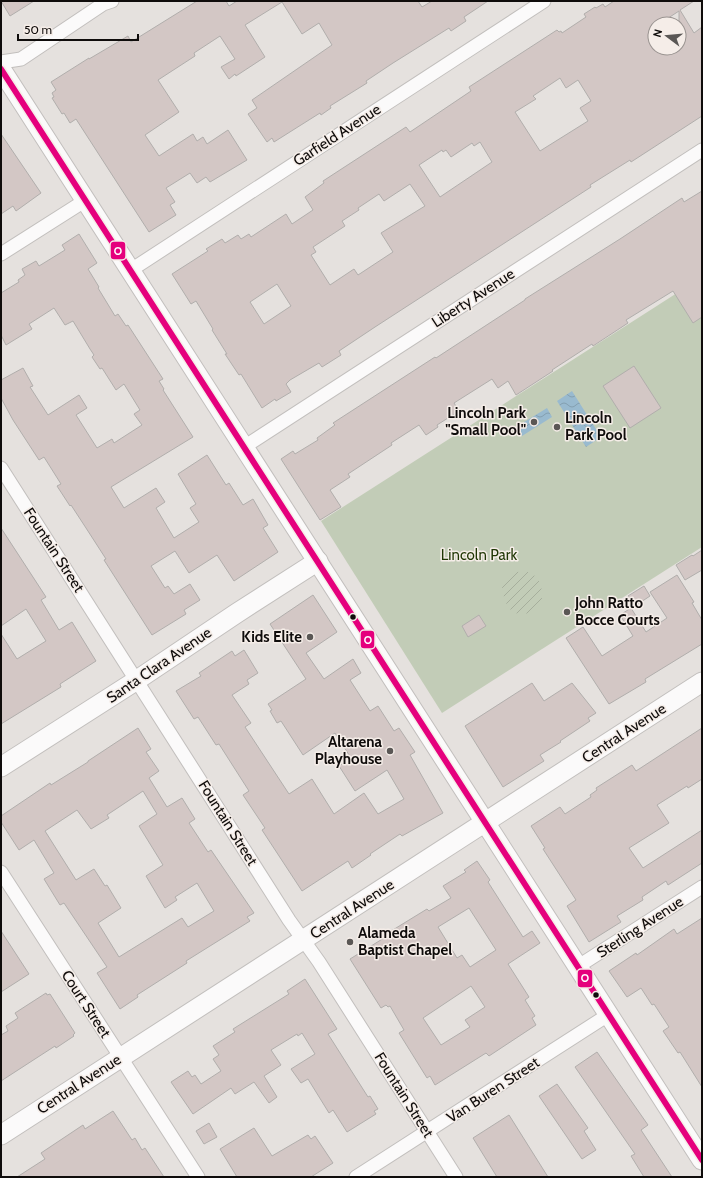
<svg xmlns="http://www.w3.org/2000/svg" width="703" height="1178" viewBox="0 0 703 1178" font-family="Cabin,sans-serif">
  <defs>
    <pattern id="garden-furrows" width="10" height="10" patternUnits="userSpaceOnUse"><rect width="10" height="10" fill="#c2ccb7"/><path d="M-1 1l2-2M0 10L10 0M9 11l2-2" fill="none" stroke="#a6ae9c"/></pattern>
    <pattern id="water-waves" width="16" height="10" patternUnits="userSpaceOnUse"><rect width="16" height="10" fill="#99bacf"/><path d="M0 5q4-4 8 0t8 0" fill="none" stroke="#839fb0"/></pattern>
  </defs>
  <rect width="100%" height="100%" fill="#e5e1de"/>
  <polygon fill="#c2ccb7" points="702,277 702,547 442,713 321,521"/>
  <path fill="url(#garden-furrows)" d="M516,572C519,572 525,571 528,572C539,575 543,588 542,598C542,602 537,607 534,610C520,619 508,613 504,597C503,594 502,591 502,588C504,580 510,576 516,572Z"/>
  <g fill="url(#water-waves)">
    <polygon points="572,391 601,437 586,447 557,401"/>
    <polygon points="547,408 552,417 522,436 516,427"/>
  </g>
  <g fill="#d3c7c5" stroke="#b1aeac" fill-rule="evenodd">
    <polygon points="1,1 34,1 10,16"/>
    <polygon points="197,1 226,1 229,6 237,1 418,1 422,7 432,1 488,1 464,17 466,21 451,31 449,28 393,63 366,81 367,83 330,106 331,108 321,115 320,113 274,142 272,138 267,142 248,114 257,108 252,100 332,45 319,23 302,34 282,2 245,25 265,57 236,76 235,74 229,79 221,67 235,59 220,36 194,53 195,56 158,80 179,112 145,135 159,156 193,134 197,141 203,137 207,144 228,130 247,160 210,182 206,177 197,183 190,173 166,188 175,202 170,205 176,215 149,232 76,119 70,123 64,113 62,114 52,98 54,97 52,93 56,90 51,82 89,58 89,59 128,36 131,42"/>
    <path d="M614,1H694L680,10L694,33L702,27V116L631,162L630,160L590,185L591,187L375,327L339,351L341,355L322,367L319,363L290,380L286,384L291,392L276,401L275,399L262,408L241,374L239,375L225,354H227L212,330L213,329L196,301L191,304L172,274L208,251L206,249L222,239L225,243L238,235L241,239L249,234L251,237L286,214L292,224L313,210L305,197L324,183L323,181L406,127L410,132L471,91L469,87L557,30L559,32L561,31L562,33L586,17L584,14L595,7L596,8L603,4L605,7ZM679,11V48H668L663,51L661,48H655V39L649,30L655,27V24H659ZM560,78L566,88L578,80L591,101L580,108L588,121L540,151L515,112L536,99L533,96ZM480,142L492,162L440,197L419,165L442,150L443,152L446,150L451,157L472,143L474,146ZM410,184L425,206L381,233L393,252L358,275L354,269L330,285L311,255L316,252L313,247L345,226L342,221L359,210L358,208L379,194L384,201ZM277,284L291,306L264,324L250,302Z"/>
    <polygon points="1,134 41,193 16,211 13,206 1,214"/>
    <polygon points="702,191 702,317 693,323 673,291 626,320 628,323 593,346 592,344 552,370 553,371 516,395 508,381 498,388 492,379 454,403 459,411 437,425 438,427 426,435 419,425 391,443 392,445 348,474 350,477 330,490 341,507 320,520 281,459 293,451 295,454 318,440 317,438 335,425 333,423 435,357 436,358 525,300 525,299 620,239 682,198 684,202"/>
    <polygon points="79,234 97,263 88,269 99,287 98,288 115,316 118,314 126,326 128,325 163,379 159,381 164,389 163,390 193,437 111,487 124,508 156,488 165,502 156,508 174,538 199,522 190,508 196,504 178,474 207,455 226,485 229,483 243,505 253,499 268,525 263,528 278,552 234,581 217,555 189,573 175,551 151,566 165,588 168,586 174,594 190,584 200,600 184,610 186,614 152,635 104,560 106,559 86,528 71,505 70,506 57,486 61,484 44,457 39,460 13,420 1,398 1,380 23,368 33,386 30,387 48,415 79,395 87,408 76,415 97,448 112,439 114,443 142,425 134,414 140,410 124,384 116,390 102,368 100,369 92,357 94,355 90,349 73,321 65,325 54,308 29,324 32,329 6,345 1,335 1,293 19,282 18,280 25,275 22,269 36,261 39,266 65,250 62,245"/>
    <polygon points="634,366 661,408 630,428 603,386"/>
    <polygon points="1,528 46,597 41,600 59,630 72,622 96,661 60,684 61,687 1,724 1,634 17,659 46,641 26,609 1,626"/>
    <polygon points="702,550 702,570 685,580 676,565 692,555 693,556"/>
    <polygon points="677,575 694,602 692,603 702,620 702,644 645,679 646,682 609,704 566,638 583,627 602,656 633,636 620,615 631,608 646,632 667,618 650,592"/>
    <polygon points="644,586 650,596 635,606 628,596"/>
    <polygon points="313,595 337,632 306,653 324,679 353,659 361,673 350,680 370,711 378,706 394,731 399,728 415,752 410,755 443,813 402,836 400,834 370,854 371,855 352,868 348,861 302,891 262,830 265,828 243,795 249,791 219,744 216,745 198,717 194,719 176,691 201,676 199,673 232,651 235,656 244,650 258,673 247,680 249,684 232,695 251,723 245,727 289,794 312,779 334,814 364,793 378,814 404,799 387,770 355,791 339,766 351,758 335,733 303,755 281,721 277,723 270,711 272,710 268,704 306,679 270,624"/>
    <polygon points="479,615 486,626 468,637 462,626"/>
    <polygon points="532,683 544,701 572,683 596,713 588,718 590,721 560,741 561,742 540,755 544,761 503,787 465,726"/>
    <path d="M138,728L151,749L146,752L159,771L149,778L167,807L182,798L195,819L189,823L208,852L211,850L254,913L247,917L250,921L186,961L187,963L137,995L138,997L120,1009L97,973L107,967L64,903L60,905L44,879L54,873L34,840L19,850L1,822V816L50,783L51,785L88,762V761ZM143,791L157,814L139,826L163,865L146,876L165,908L177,900L175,897L197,883L214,911L188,927L182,918L119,957L98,923L121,908L107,885L105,886L94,869L76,880L45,831L77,810L91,829L109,818L107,815Z"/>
    <polygon points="702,728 702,779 688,788 687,786 657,805 669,823 629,848 643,868 702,830 702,863 668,885 666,881 642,897 643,900 617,916 621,922 589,942 567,906 576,900 543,849 545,848 531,826 560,807 565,814 591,797 590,795 597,790 596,788 632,765 636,771"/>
    <path d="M477,861L490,880L488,882L523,937L532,931L540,943L508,964L529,997L525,1000L535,1016L532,1018L536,1025L489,1056L486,1053L435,1085L430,1076L427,1078L399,1033L404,1030L390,1006L388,1007L386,1005L381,1008L350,959L384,938L383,936L427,909L429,911L451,898L443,886L466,872L464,870ZM469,908L496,950L470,967L462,955L457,958L438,927ZM471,986L485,1007L465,1020L470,1027L441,1045L423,1018Z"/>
    <polygon points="702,918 702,1087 680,1052 678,1053 663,1031 669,1027 654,1004 652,1005 641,988 627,997 609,971 636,953 637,955 674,929 677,934"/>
    <polygon points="1,931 29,974 1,992"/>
    <polygon points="305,979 337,1029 328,1034 368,1097 370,1096 378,1109 374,1111 376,1114 347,1132 333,1110 329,1113 308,1079 301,1083 291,1069 315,1054 302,1033 298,1036 297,1034 271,1050 281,1065 264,1076 277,1097 269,1103 254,1082 235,1094 231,1088 193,1114 171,1082 188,1071 192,1077 195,1075 201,1084 221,1071 213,1059 219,1055 213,1046 235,1032 233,1029 289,994 287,991"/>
    <polygon points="46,993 47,995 50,994 75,1033 73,1035 74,1036 56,1048 55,1046 1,1081 1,1035 8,1031 6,1026 18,1018 15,1013"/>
    <polygon points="597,1052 648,1125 641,1130 672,1177 644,1177 631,1156 635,1154 575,1067"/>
    <polygon points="557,1084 588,1128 584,1131 596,1150 582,1159 539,1096"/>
    <polygon points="113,1111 132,1140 135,1138 142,1150 145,1148 164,1177 17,1177 45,1159 41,1153 83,1125 85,1129"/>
    <polygon points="509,1115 548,1177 497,1177 473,1138"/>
    <polygon points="209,1123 217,1137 204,1144 196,1131"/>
    <polygon points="254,1128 272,1156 308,1135 311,1139 315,1136 333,1163 311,1177 237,1177 220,1149"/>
  </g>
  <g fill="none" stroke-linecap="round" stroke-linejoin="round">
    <g stroke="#c2bfbd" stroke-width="15">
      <g id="street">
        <polyline points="1,62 21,59 103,4 112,1"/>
        <polyline points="1,254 86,200"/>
        <polyline points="131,270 544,1"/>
        <polyline points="244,447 702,150"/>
        <polyline points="1,468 289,920 319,962 456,1177"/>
        <polyline points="1,872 198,1177"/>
        <polyline points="577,967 702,887"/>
        <polyline points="356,1177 608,1015"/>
      </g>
    </g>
    <g stroke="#c2bfbd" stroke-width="21">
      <g id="secondary">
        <polyline points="1,69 702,1160"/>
        <polyline points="1,767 137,680 237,613 318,561"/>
        <polyline points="1,1135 702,682"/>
      </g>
    </g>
    <use href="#street" stroke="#fbfafa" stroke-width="13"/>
    <use href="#secondary" stroke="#fbfafa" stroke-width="19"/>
    <g stroke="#f5ede8" stroke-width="9">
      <polyline id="bus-1" points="1,69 702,1160"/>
    </g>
    <use href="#bus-1" stroke="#e5007d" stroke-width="6"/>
  </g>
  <g fill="#5a5755" stroke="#f5ede8" stroke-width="1.5">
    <circle cx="534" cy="422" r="4"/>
    <circle cx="557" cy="427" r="4"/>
    <circle cx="567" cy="612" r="4"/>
    <circle cx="310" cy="637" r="4"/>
    <circle cx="390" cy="751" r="4"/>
    <circle cx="350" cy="942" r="4"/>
  </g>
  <g fill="#0f0c0b" stroke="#f5ede8" stroke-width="1.5">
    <circle cx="353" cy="617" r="3.5"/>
    <circle cx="596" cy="995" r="3.5"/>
  </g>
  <g text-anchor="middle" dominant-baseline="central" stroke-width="3" stroke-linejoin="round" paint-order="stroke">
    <g font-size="15" fill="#0f0c0b" stroke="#f5ede8">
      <text transform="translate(337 135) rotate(-33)">Garfield Avenue</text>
      <text transform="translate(473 298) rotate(-33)">Liberty Avenue</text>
      <text transform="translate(54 550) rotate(57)">Fountain Street</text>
      <text transform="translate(159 665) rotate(-34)">Santa Clara Avenue</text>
      <text transform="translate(624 733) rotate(-33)">Central Avenue</text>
      <text transform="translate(228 823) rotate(58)">Fountain Street</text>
      <text transform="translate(352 909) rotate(-33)">Central Avenue</text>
      <text transform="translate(640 927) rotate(-33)">Sterling Avenue</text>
      <text transform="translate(86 1004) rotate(57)">Court Street</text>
      <text transform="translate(79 1084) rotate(-33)">Central Avenue</text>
      <text transform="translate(493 1090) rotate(-33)">Van Buren Street</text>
      <text transform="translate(404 1095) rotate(58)">Fountain Street</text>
    </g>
    <g font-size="15" font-weight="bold" fill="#0f0c0b" stroke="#f5ede8" text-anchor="end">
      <text x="526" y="413">Lincoln Park<tspan x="526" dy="17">"Small Pool"</tspan></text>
      <text x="565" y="418" text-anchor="start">Lincoln<tspan x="565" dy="17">Park Pool</tspan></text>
      <text x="575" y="603" text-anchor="start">John Ratto<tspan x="575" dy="17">Bocce Courts</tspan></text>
      <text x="302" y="637">Kids Elite</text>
      <text x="382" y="742">Altarena<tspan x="382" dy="17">Playhouse</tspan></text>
      <text x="358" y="933" text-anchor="start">Alameda<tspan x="358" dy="17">Baptist Chapel</tspan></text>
    </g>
    <g font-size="15" fill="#1f3604" stroke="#f5ede8">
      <text x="479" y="555">Lincoln Park</text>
    </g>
  </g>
  <g stroke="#f5ede8" stroke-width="1.5">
    <rect x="110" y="241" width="16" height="19" rx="4" fill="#e5007d"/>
    <rect x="360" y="630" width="15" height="19" rx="4" fill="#e5007d"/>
    <rect x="577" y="969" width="16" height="19" rx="4" fill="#e5007d"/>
  </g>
  <g font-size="11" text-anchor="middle" font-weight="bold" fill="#fff">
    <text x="118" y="255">O</text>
    <text x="368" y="644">O</text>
    <text x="585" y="982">O</text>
  </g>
  <rect width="703" height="1178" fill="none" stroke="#0f0c0b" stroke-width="4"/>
  <g transform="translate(667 36) rotate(286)"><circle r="19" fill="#f5ede8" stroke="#999390"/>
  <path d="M0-3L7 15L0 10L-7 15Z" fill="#5a5755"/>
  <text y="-6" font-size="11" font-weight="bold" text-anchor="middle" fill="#0f0c0b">N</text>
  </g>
  <path d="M18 34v6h120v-6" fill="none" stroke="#0f0c0b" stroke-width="2"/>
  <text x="24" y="34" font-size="12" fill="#0f0c0b" stroke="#f5ede8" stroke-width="3" paint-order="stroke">50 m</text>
</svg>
